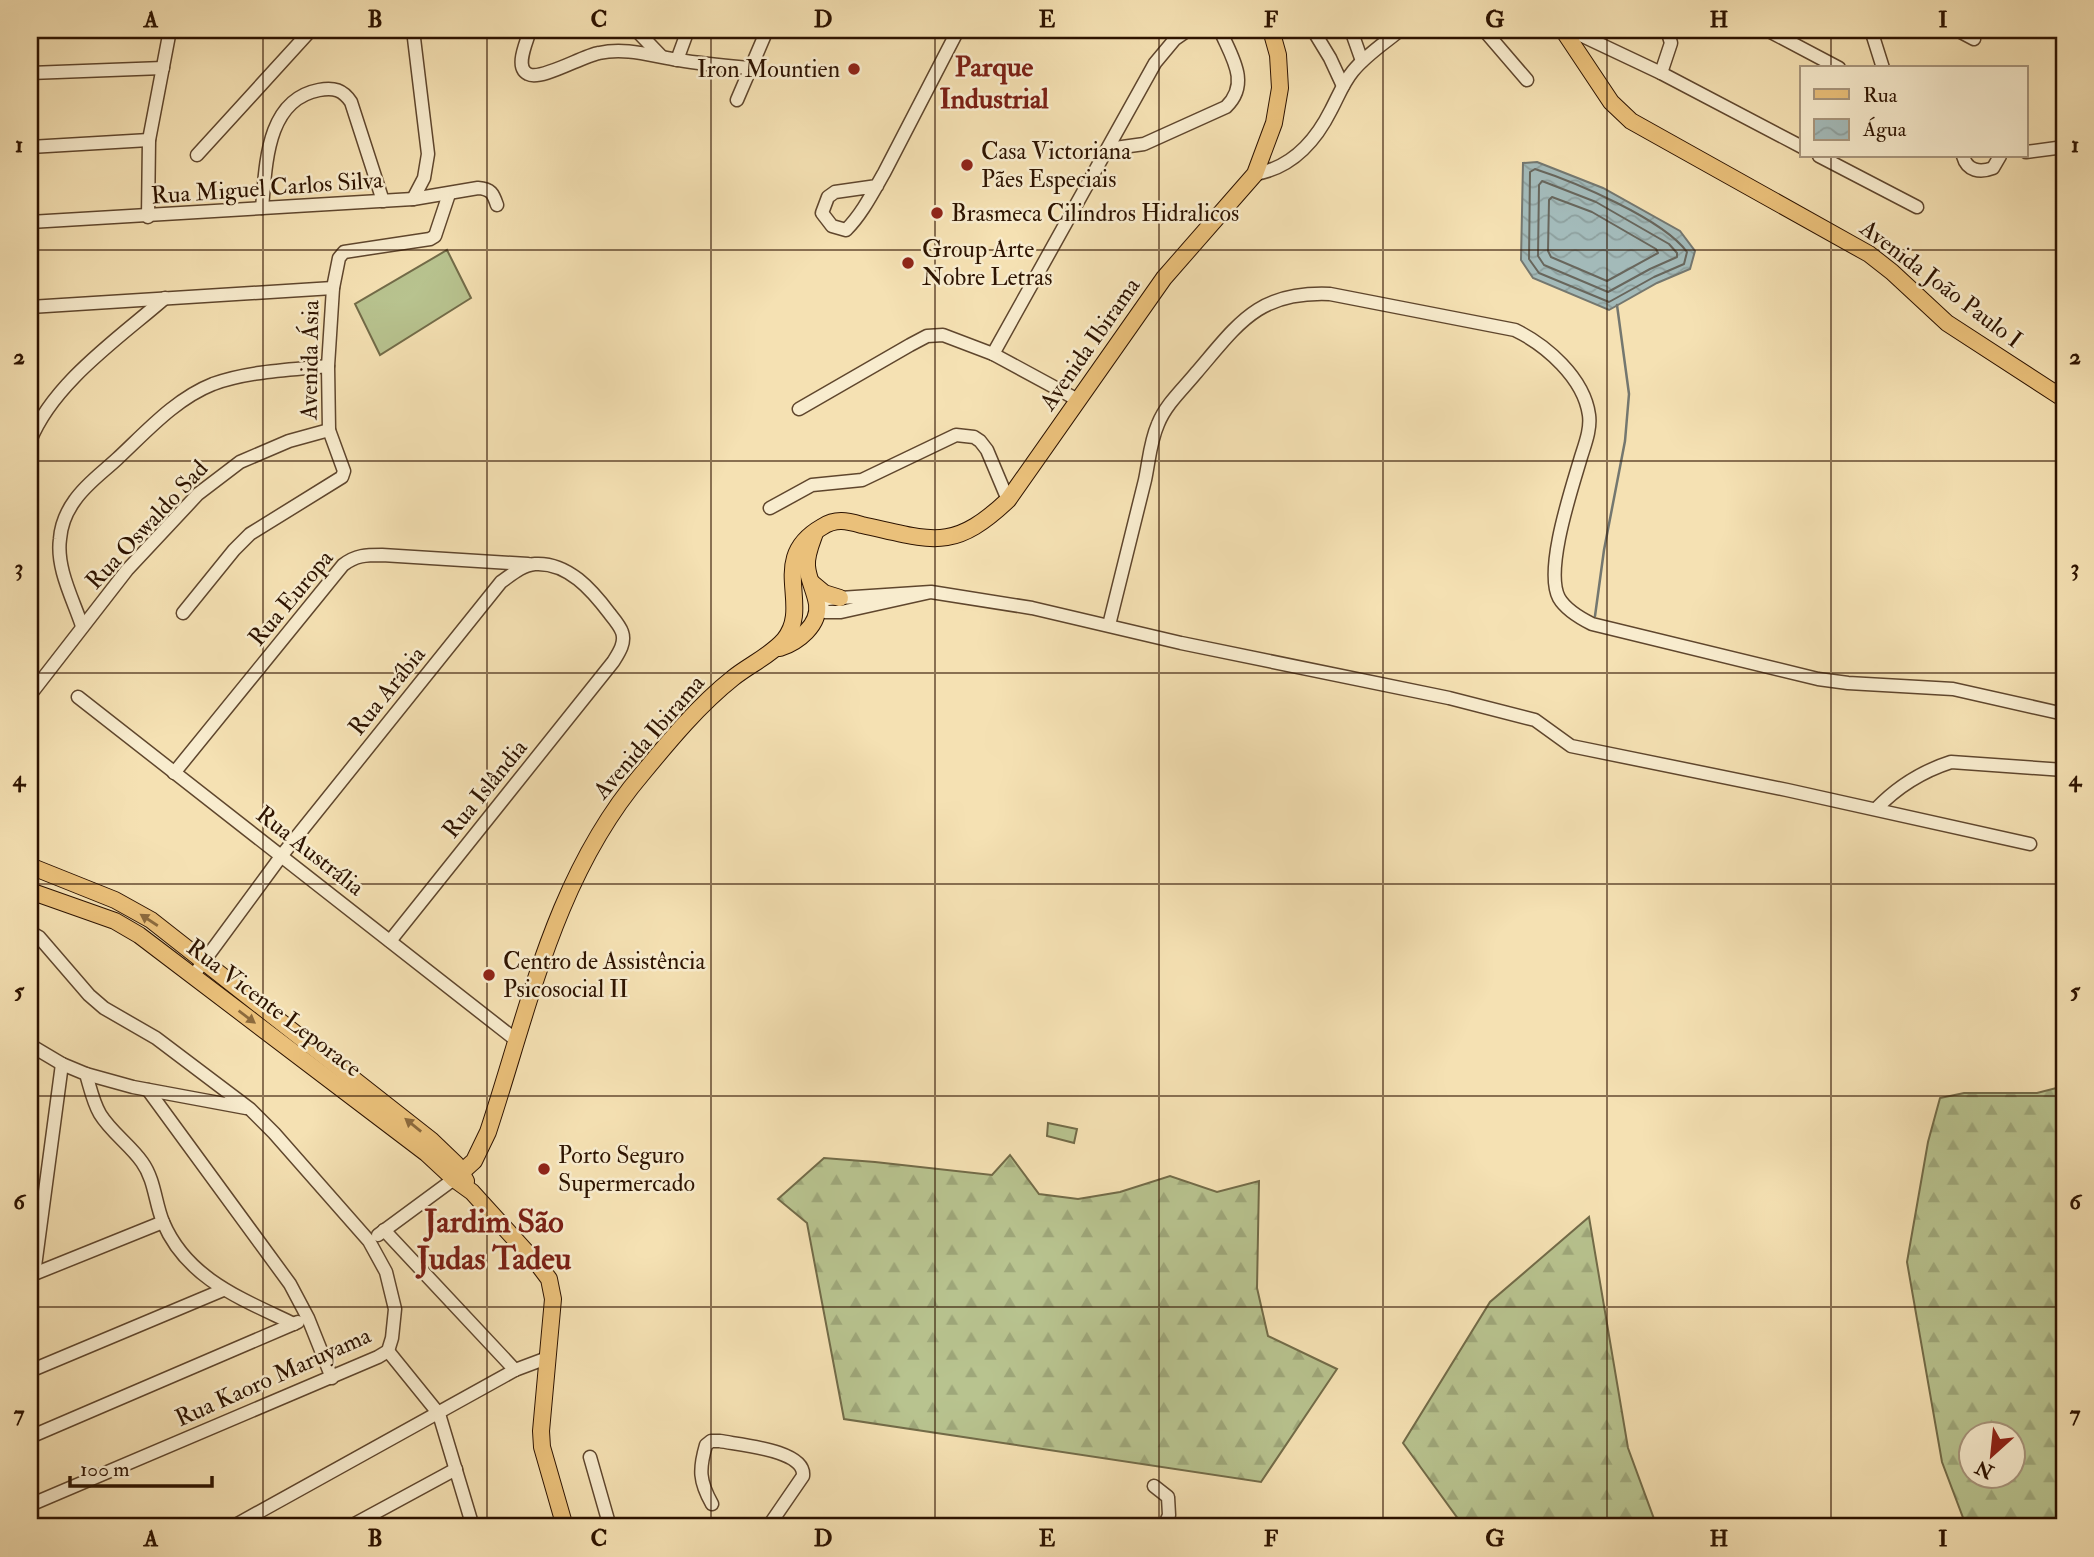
<svg xmlns="http://www.w3.org/2000/svg" width="2094" height="1557" viewBox="0 0 2094 1557" font-family="'IM FELL Double Pica',serif">
  <defs>
    <pattern id="forest-firs" width="22" height="20" patternUnits="userSpaceOnUse" patternTransform="scale(1.75)"><rect width="22" height="20" fill="#b8c38f"/><path d="M5 1l3.5 6h-7zM16 11l3.5 6h-7z" fill="#9ea77a"/></pattern>
    <pattern id="water-waves" width="16" height="10" patternUnits="userSpaceOnUse" patternTransform="scale(1.75)"><rect width="16" height="10" fill="#a3bab9"/><path d="M0 5q4-4 8 0t8 0" fill="none" stroke="#8d9f9d"/></pattern>
  </defs>
  <rect width="100%" height="100%" fill="#f5e1b3"/>
  <filter id="stains"><feTurbulence type="fractalNoise" baseFrequency=".00286" numOctaves="4"/><feColorMatrix values="0 0 0 0 .2 0 0 0 0 .09 0 0 0 0 .02 0 0 0 .5 -.17"/></filter>
  <radialGradient id="worn" r=".72"><stop offset=".6" stop-color="#630" stop-opacity="0"/><stop offset="1" stop-color="#630" stop-opacity=".3"/></radialGradient>
  <g fill="url(#forest-firs)" stroke="#726b48" stroke-width="2" fill-rule="evenodd">
    <path d="M2064,1086V1527H1964L1965,1523L1942,1462L1907,1262L1928,1142L1940,1098L1964,1093H2037ZM1972,1434H2014V1476H1972Z"/>
    <polygon points="1010,1155 1039,1194 1078,1199 1120,1192 1170,1176 1217,1192 1259,1181 1257,1288 1268,1336 1337,1369 1261,1482 844,1419 807,1223 778,1199 824,1158 875,1162 992,1175"/>
    <polygon points="1589,1217 1628,1448 1657,1527 1464,1527 1403,1443 1490,1302"/>
  </g>
  <g fill="#b8c38f" stroke="#726b48" stroke-width="2">
    <polygon points="447,250 471,298 380,355 355,304"/>
    <polygon points="1048,1123 1077,1129 1074,1143 1047,1136"/>
  </g>
  <polygon fill="url(#water-waves)" stroke="#74776f" stroke-width="2" points="1537,162 1603,188 1680,231 1695,251 1690,269 1657,283 1609,310 1533,278 1521,260 1523,163"/>
  <g fill="none" stroke-linecap="round" stroke-linejoin="round">
    <g stroke="#68665c" stroke-width="2">
      <path d="M1535,169C1575,182 1663,219 1687,252L1684,264L1654,277L1609,302L1539,273L1529,259L1530,172Z"/>
      <polygon points="1542,181 1596,202 1669,244 1677,253 1677,257 1650,269 1608,292 1544,265 1538,256 1539,185"/>
      <polygon points="1552,197 1592,212 1656,249 1658,253 1607,281 1551,257 1548,251 1549,200"/>
    </g>
    <polyline stroke="#74776f" stroke-width="2.5" points="1595,616 1604,550 1625,441 1629,394 1617,305"/>
    <g stroke="#5f462d" stroke-width="15">
      <g id="minor">
        <polyline points="413,30 428,154 424,178 413,199"/>
        <path d="M530,30C527,42 514,67 528,74C541,81 582,56 599,53C626,47 652,56 679,60C702,64 726,66 749,68"/>
        <polyline points="636,30 661,56"/>
        <polyline points="1313,30 1330,58 1343,86"/>
        <polyline points="1351,30 1362,61"/>
        <polyline points="1484,30 1527,80"/>
        <polyline points="1570,30 1661,73 1802,147"/>
        <polyline points="1767,30 1839,68"/>
        <polyline points="1871,30 1883,68"/>
        <polyline points="1957,30 1974,39"/>
        <polyline points="677,60 688,30"/>
        <polyline points="30,73 163,68"/>
        <polyline points="1661,73 1671,43 1667,30"/>
        <polyline points="737,100 767,30"/>
        <polyline points="30,147 149,140"/>
        <path d="M1108,149L1144,144L1226,107C1251,83 1231,56 1220,30"/>
        <polyline points="2026,152 2064,147"/>
        <polyline points="197,155 311,30"/>
        <polyline points="1819,156 1917,207"/>
        <path d="M1963,156C1967,171 1980,173 1993,168L2000,156"/>
        <path d="M1255,174C1291,168 1315,142 1331,110C1338,97 1343,83 1353,71C1365,56 1383,44 1398,32"/>
        <path d="M877,186L835,192L828,197L822,213L832,226L846,230C862,214 873,192 884,173L958,30"/>
        <path d="M262,208C266,165 266,100 319,90C334,87 343,90 351,102L383,201"/>
        <polyline points="148,217 149,140 170,30"/>
        <path d="M30,222L413,199L478,188C491,189 493,193 497,205"/>
        <polyline points="30,307 333,288"/>
        <polyline points="993,354 1155,63 1175,39 1188,30"/>
        <polyline points="799,409 910,345 927,336 943,335 993,354 1078,400"/>
        <path d="M30,441C53,383 119,338 165,298"/>
        <polyline points="770,508 812,485 862,480 956,435 974,437 980,441 987,450 1008,500"/>
        <polyline points="931,592 841,612 825,612 818,606 827,599 840,598 931,592 1032,608 1181,643 1449,698 1535,720 1571,746 1787,790 2030,844"/>
        <polyline points="183,613 234,550 250,534 342,477 344,471 329,430 328,366 333,288 339,258 344,252 430,239 435,236 449,194"/>
        <path d="M1109,625C1121,577 1133,529 1145,480C1149,461 1150,442 1158,424C1166,404 1183,389 1196,373C1239,323 1258,291 1330,294L1515,330C1546,345 1584,378 1589,415C1591,429 1585,444 1581,457C1572,488 1544,570 1559,598C1566,610 1580,618 1592,624L1818,679L1848,683L1953,689L2064,714"/>
        <path d="M82,626C73,599 56,568 60,539C61,525 67,511 75,500C86,484 103,472 117,459C146,432 175,399 213,384C249,371 290,370 328,366"/>
        <polyline points="30,695 127,570 198,494 240,462 289,441 329,430"/>
        <polyline points="78,697 516,1040"/>
        <path d="M174,773L343,565C356,555 366,555 382,555L528,564"/>
        <path d="M1876,809C1896,788 1923,771 1951,762L2064,770"/>
        <polyline points="30,932 39,937 89,995 104,1008 156,1038 250,1109 274,1133 369,1241 386,1272 395,1309 392,1338 388,1351 378,1357 30,1505"/>
        <path d="M193,976L282,855L501,582C511,575 522,565 535,564C568,562 592,590 610,614C614,619 620,626 622,632C626,643 618,654 613,662L390,941"/>
        <path d="M30,1045L62,1064L86,1074C90,1087 93,1102 100,1114C111,1132 130,1145 142,1162C155,1180 155,1203 163,1222C187,1279 242,1299 294,1324"/>
        <polyline points="86,1074 133,1087 246,1108"/>
        <polyline points="148,1090 290,1284 308,1318 332,1378"/>
        <polyline points="384,1230 515,1370"/>
        <polyline points="378,1235 454,1179"/>
        <polyline points="34,1274 163,1222"/>
        <polyline points="30,1280 34,1274 62,1064"/>
        <polyline points="388,1351 439,1414 473,1527"/>
        <polyline points="30,1371 223,1290"/>
        <polyline points="30,1437 298,1322"/>
        <polyline points="590,1457 610,1527"/>
        <polyline points="1154,1486 1168,1497 1169,1515 1164,1527"/>
        <path d="M712,1504C699,1481 699,1469 706,1445L711,1441H720C740,1445 806,1450 803,1476L768,1527"/>
        <polyline points="232,1527 515,1370 547,1358"/>
        <polyline points="349,1527 456,1469"/>
      </g>
    </g>
    <g stroke="#2d1300" stroke-width="18">
      <g id="major">
        <polyline points="1563,30 1611,102 1631,121 1869,254 1892,272 1947,323 2064,399"/>
        <polyline points="812,583 824,593 840,598"/>
        <path d="M780,648C798,642 820,625 817,604C815,591 808,579 807,566C806,555 811,544 815,533"/>
        <polyline points="30,866 115,900 151,920 431,1140 456,1164 466,1181"/>
        <polyline points="30,891 115,921 139,935 426,1153 454,1179 472,1192 540,1267 549,1279 553,1299 541,1431 542,1447 565,1527"/>
        <path d="M454,1179L474,1161L488,1132C529,1008 555,876 642,774C670,740 699,705 733,678C749,665 770,656 784,640C813,605 766,559 822,527C836,518 847,521 862,525C931,540 952,553 1008,500L1164,278L1255,174L1274,123L1280,88L1278,55L1271,30"/>
      </g>
    </g>
    <use href="#minor" stroke="#f8ecce" stroke-width="12"/>
    <use href="#major" stroke="#eac07a" stroke-width="16"/>
  </g>
  <defs><path id="oneway-solid" d="M-6-.8H1V-3.2L6.5 0L1 3.2V.8H-6Z" transform="scale(1.75)"/></defs>
  <g fill="#8c6a3d">
    <use href="#oneway-solid" transform="translate(149 920) rotate(-147)"/>
    <use href="#oneway-solid" transform="translate(247 1017) rotate(37)"/>
    <use href="#oneway-solid" transform="translate(413 1125) rotate(-141)"/>
  </g>
  <path fill="none" stroke="#2d1300" stroke-width="2" stroke-opacity="0.55" d="M263,30V1527M487,30V1527M711,30V1527M935,30V1527M1159,30V1527M1383,30V1527M1607,30V1527M1831,30V68M1831,156V1527M30,250H2064M30,461H2064M30,673H2064M30,884H2064M30,1096H2064M30,1307H2064"/>
  <g fill="#8f2418" stroke="#f8ecce" stroke-width="2.5">
    <circle cx="854" cy="69" r="7"/>
    <circle cx="967" cy="165" r="7"/>
    <circle cx="937" cy="213" r="7"/>
    <circle cx="908" cy="263" r="7"/>
    <circle cx="489" cy="975" r="7"/>
    <circle cx="544" cy="1169" r="7"/>
  </g>
  <g text-anchor="middle" dominant-baseline="central" stroke-width="5" stroke-linejoin="round" paint-order="stroke">
    <g font-size="24" fill="#2d1300" stroke="#f8ecce" text-anchor="start">
      <text x="840" y="69" text-anchor="end">Iron Mountien</text>
      <text x="981" y="151">Casa Victoriana<tspan x="981" dy="28">Pães Especiais</tspan></text>
      <text x="951" y="213">Brasmeca Cilindros Hidralicos</text>
      <text x="922" y="249">Group Arte<tspan x="922" dy="28">Nobre Letras</tspan></text>
      <text x="503" y="961">Centro de Assistência<tspan x="503" dy="28">Psicosocial II</tspan></text>
      <text x="558" y="1155">Porto Seguro<tspan x="558" dy="28">Supermercado</tspan></text>
    </g>
    <g font-size="24" fill="#2d1300" stroke="#f8ecce">
      <text transform="translate(267 188) rotate(-4)">Rua Miguel Carlos Silva</text>
      <text transform="translate(1941 284) rotate(37)">Avenida João Paulo I</text>
      <text transform="translate(1090 344) rotate(-55)">Avenida Ibirama</text>
      <text transform="translate(310 360) rotate(-89)">Avenida Ásia</text>
      <text transform="translate(147 525) rotate(-47)">Rua Oswaldo Sad</text>
      <text transform="translate(291 598) rotate(-50)">Rua Europa</text>
      <text transform="translate(387 691) rotate(-51)">Rua Arábia</text>
      <text transform="translate(649 737) rotate(-49)">Avenida Ibirama</text>
      <text transform="translate(485 789) rotate(-51)">Rua Islândia</text>
      <text transform="translate(310 851) rotate(38)">Rua Austrália</text>
      <text transform="translate(274 1008) rotate(37)">Rua Vicente Leporace</text>
      <text transform="translate(273 1377) rotate(-24)">Rua Kaoro Maruyama</text>
    </g>
    <g font-size="28" font-weight="bold" fill="#7a1f14" stroke="#f8ecce">
      <text x="994" y="67">Parque<tspan x="994" dy="32">Industrial</tspan></text>
    </g>
    <g font-size="32" font-weight="bold" fill="#7a1f14" stroke="#f8ecce">
      <text x="494" y="1222">Jardim São<tspan x="494" dy="37">Judas Tadeu</tspan></text>
    </g>
  </g>
  <rect width="2094" height="1557" fill="none" stroke="#f5e1b3" stroke-width="77"/>
  <rect x="1800" y="66" width="228" height="91" fill="#f8ecce" stroke="#a7957c" stroke-width="2"/>
  <rect x="1814" y="89" width="35" height="10" fill="#eac07a" stroke="#a7957c" stroke-width="2"/>
  <text x="1863" y="102" font-size="21" fill="#2d1300">Rua</text>
  <rect x="1814" y="119" width="35" height="21" fill="url(#water-waves)" stroke="#a7957c" stroke-width="2"/>
  <text x="1863" y="136" font-size="21" fill="#2d1300">Água</text>
  <g transform="translate(1992 1455) rotate(207)"><circle r="33" fill="#f8ecce" stroke="#a7957c" stroke-width="2"/>
  <path d="M0-5L12 26L0 18L-12 26Z" fill="#8f2418"/>
  <text y="-10" font-size="19" font-weight="bold" text-anchor="middle" fill="#2d1300">N</text>
  </g>
  <path d="M70 1476v10h142v-10" fill="none" stroke="#2d1300" stroke-width="3.5"/>
  <text x="80" y="1476" font-size="21" fill="#2d1300" stroke="#f8ecce" stroke-width="5" paint-order="stroke">100 m</text>
  <rect x="38" y="38" width="2018" height="1480" fill="none" stroke="#2d1300" stroke-width="2.5"/>
  <g font-size="23" text-anchor="middle" font-weight="bold" fill="#2d1300">
    <text x="151" y="27">A</text>
    <text x="375" y="27">B</text>
    <text x="599" y="27">C</text>
    <text x="823" y="27">D</text>
    <text x="1047" y="27">E</text>
    <text x="1271" y="27">F</text>
    <text x="1495" y="27">G</text>
    <text x="1719" y="27">H</text>
    <text x="1943" y="27">I</text>
    <text x="19" y="152">1</text>
    <text x="2075" y="152">1</text>
    <text x="19" y="364">2</text>
    <text x="2075" y="364">2</text>
    <text x="19" y="575">3</text>
    <text x="2075" y="575">3</text>
    <text x="19" y="786">4</text>
    <text x="2075" y="786">4</text>
    <text x="19" y="998">5</text>
    <text x="2075" y="998">5</text>
    <text x="19" y="1209">6</text>
    <text x="2075" y="1209">6</text>
    <text x="19" y="1421">7</text>
    <text x="2075" y="1421">7</text>
    <text x="151" y="1546">A</text>
    <text x="375" y="1546">B</text>
    <text x="599" y="1546">C</text>
    <text x="823" y="1546">D</text>
    <text x="1047" y="1546">E</text>
    <text x="1271" y="1546">F</text>
    <text x="1495" y="1546">G</text>
    <text x="1719" y="1546">H</text>
    <text x="1943" y="1546">I</text>
  </g>
  <rect width="100%" height="100%" filter="url(#stains)"/>
  <rect width="100%" height="100%" fill="url(#worn)"/>
</svg>
